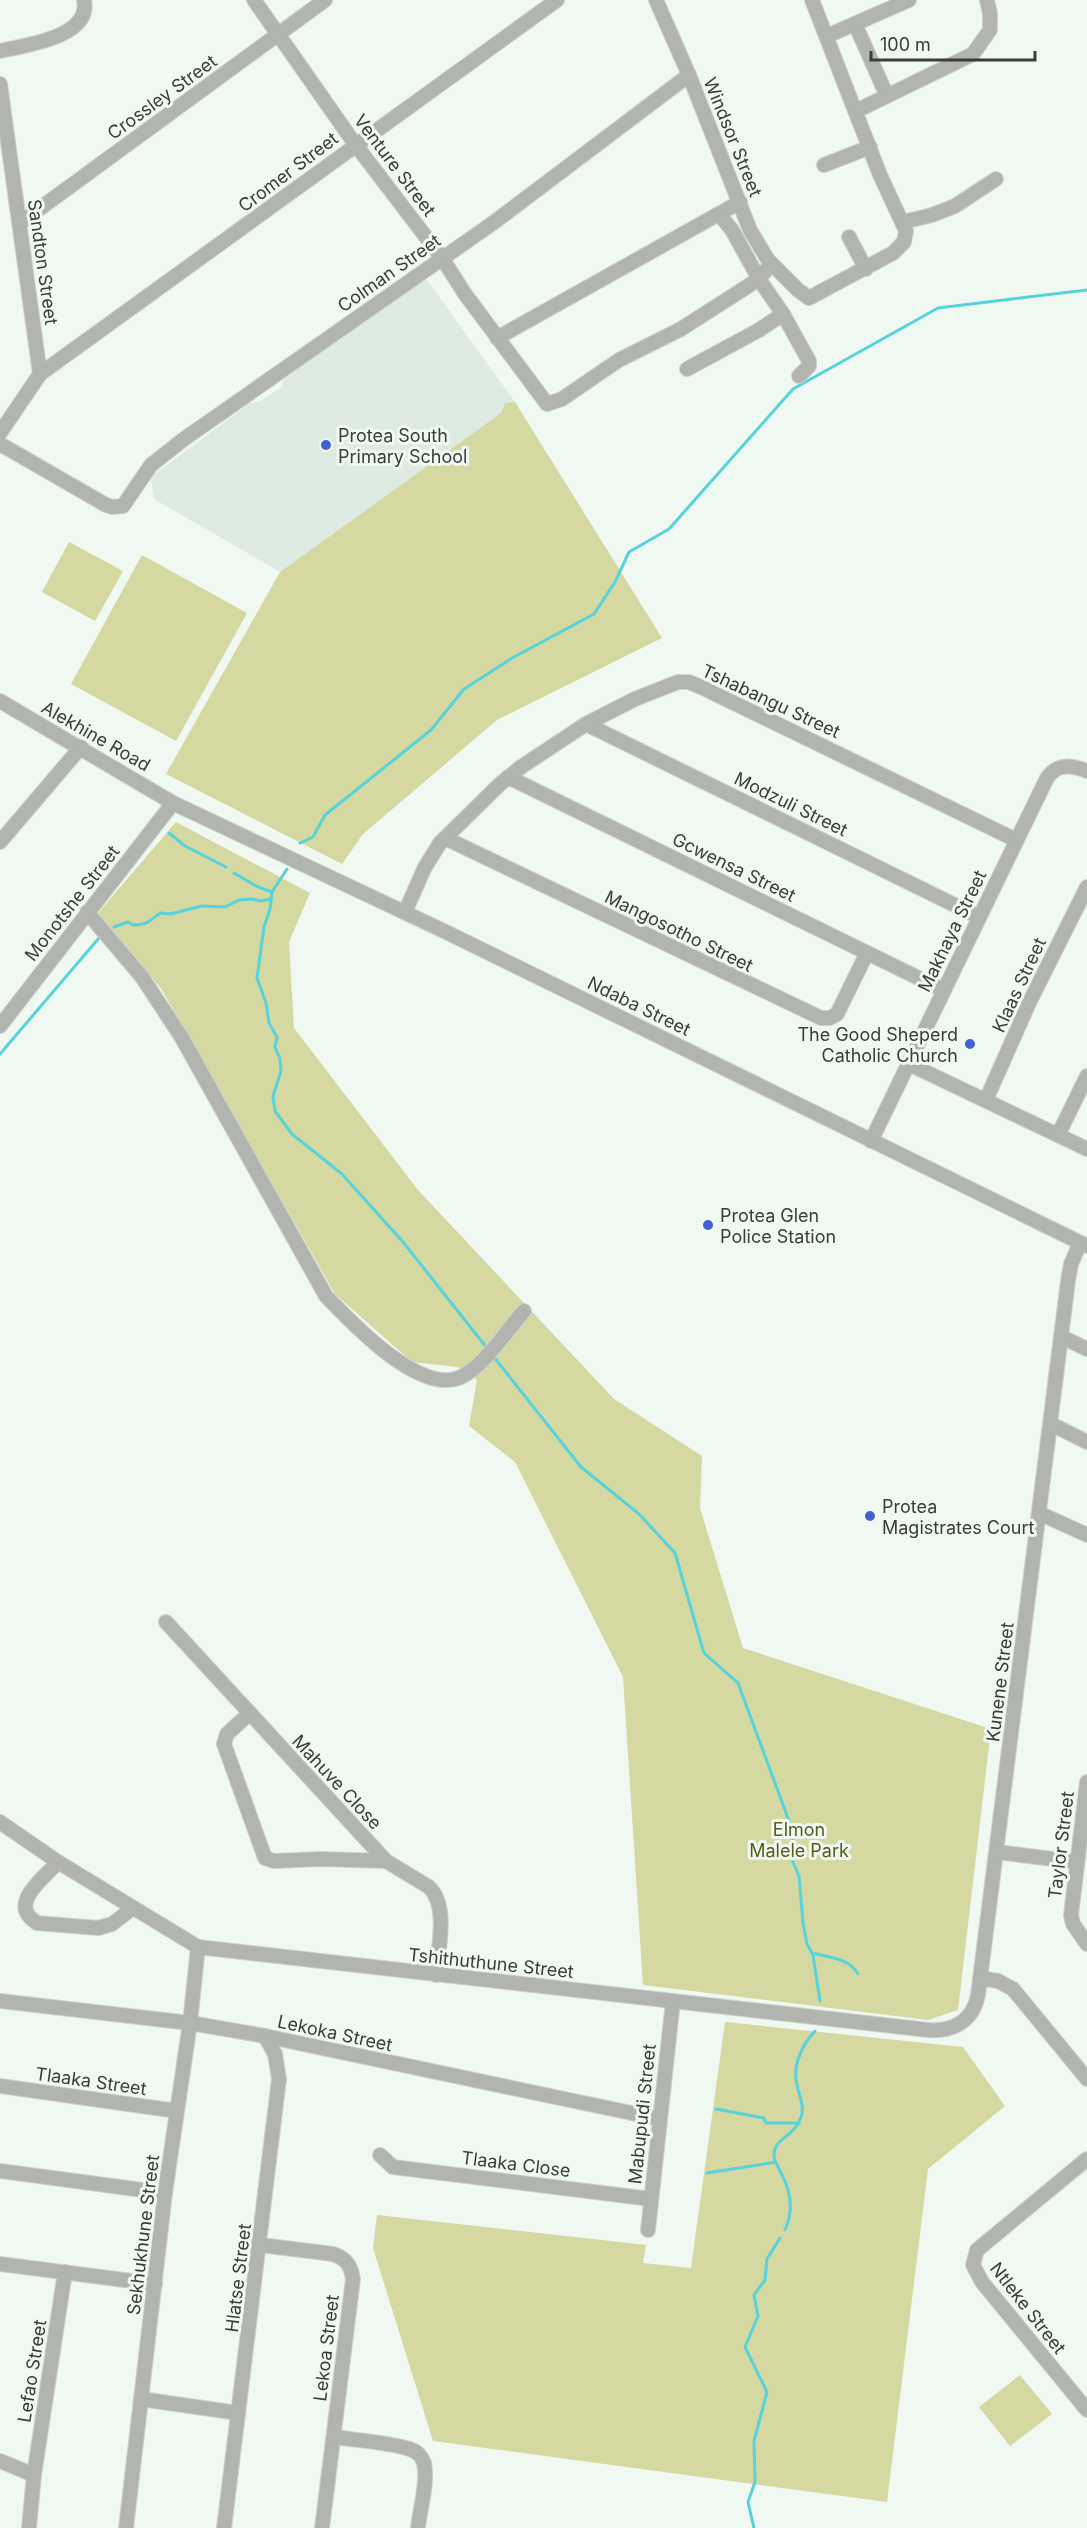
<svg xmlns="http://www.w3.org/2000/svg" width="1087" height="2528" viewBox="0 0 1087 2528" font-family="Inter,sans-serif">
  <rect width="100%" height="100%" fill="#f0f8f2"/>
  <polygon fill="#ddebe2" points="427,280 515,402 505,404 501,413 280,572 154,499 151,477 250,403 259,402 282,387 283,380 416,283"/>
  <g fill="#d5d8a1">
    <polygon points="515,402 662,638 497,720 363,834 342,864 166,774 280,572 501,413 505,403"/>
    <polygon points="69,542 123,571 95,621 42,592"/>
    <polygon points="142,555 247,613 176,741 71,684"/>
    <polygon points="176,822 310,893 289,942 294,1028 418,1190 614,1399 702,1456 700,1508 743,1648 991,1729 958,2010 928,2020 643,1985 623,1677 515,1462 469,1426 477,1380 458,1367 412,1362 335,1294 162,990 98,913"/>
    <polygon points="725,2022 963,2047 1005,2106 928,2169 887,2502 433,2441 373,2248 377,2215 646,2245 643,2263 691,2268"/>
    <polygon points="1020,2375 1052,2414 1010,2446 979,2407"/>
  </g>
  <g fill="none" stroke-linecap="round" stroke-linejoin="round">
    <g stroke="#56d3db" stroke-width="3">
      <polyline points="169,833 185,846 226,867"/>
      <polyline points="300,843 313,837 325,815 431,730 464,689 514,657 594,614 615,582 629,552 669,529 793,389 938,308 1087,290"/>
      <polyline points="287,869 272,892 270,909 264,927 257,978 266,1003 269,1023 277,1037 275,1047 280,1059 281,1071 273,1096 275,1111 292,1134 342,1174 403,1242 487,1348"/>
      <polyline points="234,873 256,886 272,892"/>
      <path d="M114,927L128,922L133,925C147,925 150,921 160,913L170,914L202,906L225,907L239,900L252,899L261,901L270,899"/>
      <polyline points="0,1054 99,938"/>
      <polyline points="493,1356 581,1467 639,1514 675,1553 704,1653 738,1683 789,1821 793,1842 792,1860 799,1876 803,1923 807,1944 813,1955 820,2001"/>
      <path d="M812,1953C827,1957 850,1958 858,1974"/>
      <polyline points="716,2109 764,2118 766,2123 799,2123"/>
      <polyline points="707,2173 776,2162"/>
      <path d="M785,2230C794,2210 791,2191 781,2173C779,2167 774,2162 774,2156C773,2138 795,2137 801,2117C805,2106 799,2096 797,2085C792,2066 802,2045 815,2031"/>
      <polyline points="754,2528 748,2502 755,2482 754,2441 767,2392 745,2347 758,2316 754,2295 765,2280 767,2259 780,2238"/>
    </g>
    <g stroke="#ccd3cd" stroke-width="16">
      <g id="minor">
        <polyline points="254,0 355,144 442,258 465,294 547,404 562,399 619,360 681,329 759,279 771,264"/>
        <polyline points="656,0 689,75 750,230 768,260 798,290 809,298 893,253 904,242 906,231 880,175 812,0"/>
        <polyline points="855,24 887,96"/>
        <polyline points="827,36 909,0"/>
        <path d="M0,51C26,45 92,37 84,0"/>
        <polyline points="0,84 40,374"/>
        <polyline points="856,111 973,54 990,30 990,14 987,0"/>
        <polyline points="824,165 870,147"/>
        <polyline points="903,222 932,215 955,206 996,179"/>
        <polyline points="20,223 325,0"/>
        <polyline points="849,237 866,269"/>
        <polyline points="783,314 809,361 809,366 799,376"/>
        <polyline points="497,338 740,202"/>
        <polyline points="687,369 759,330 783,314 759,279 732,230 719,214"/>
        <polyline points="0,433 40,374 557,0"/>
        <polyline points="0,444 106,505 112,507 123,506 151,465 184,439 493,223 689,75"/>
        <polyline points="0,701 173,803 446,932 1087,1246"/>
        <polyline points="586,724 979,917"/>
        <polyline points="508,777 943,990"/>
        <polyline points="445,838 821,1018 830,1018 837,1014 867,953"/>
        <polyline points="0,842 81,747"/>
        <path d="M87,912L142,977L182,1038L326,1296C352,1323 420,1396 461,1377C484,1366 507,1330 524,1311"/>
        <polyline points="405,912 425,867 440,843 499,785 521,767 586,724 635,699 678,682 689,682 701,687 1016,840"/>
        <polyline points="0,1026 173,803"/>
        <polyline points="909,1064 1087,1149"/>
        <polyline points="986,1100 1029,1003 1087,887"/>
        <polyline points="1058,1135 1087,1076"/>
        <path d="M871,1141L1047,778C1058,763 1071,765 1087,771"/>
        <polyline points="1062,1337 1087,1349"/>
        <polyline points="1051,1424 1087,1442"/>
        <polyline points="1039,1513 1087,1535"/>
        <path d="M166,1622L386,1861L429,1887C449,1906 438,1950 436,1975"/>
        <polyline points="250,1713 227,1734 224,1744 265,1858 274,1861 321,1859 386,1861"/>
        <polyline points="1087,1782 1071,1915 1073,1924 1087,1944"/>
        <path d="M0,1822L58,1862L198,1947L928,2030C953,2032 973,2021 978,1995L1068,1281L1071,1264L1080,1243"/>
        <polyline points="997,1852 1077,1862"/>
        <path d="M58,1862C43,1879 7,1904 37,1923L98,1928L112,1924L133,1908"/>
        <polyline points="980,1978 998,1981 1013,1989 1087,2079"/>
        <polyline points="0,2001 190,2023 265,2036 660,2119"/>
        <polyline points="0,2086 177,2111"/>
        <polyline points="380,2155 393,2167 651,2199"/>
        <polyline points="1087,2159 977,2250 973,2265 982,2282 1087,2410"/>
        <polyline points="0,2171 165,2193"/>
        <polyline points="648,2230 673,2001"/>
        <path d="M261,2245L333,2254C346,2258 351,2266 353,2279L322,2528"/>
        <polyline points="0,2264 155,2284"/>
        <polyline points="141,2399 238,2413"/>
        <path d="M334,2437C353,2440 396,2443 412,2450C418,2452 422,2458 424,2463C428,2483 420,2508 418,2528"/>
        <polyline points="0,2461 34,2475"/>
        <polyline points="29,2528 34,2475 65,2272"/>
        <polyline points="126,2528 165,2193 190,2023 198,1947"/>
        <polyline points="224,2528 279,2079 275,2054 265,2036"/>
      </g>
    </g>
    <use href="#minor" stroke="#b2b4b0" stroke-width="14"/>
  </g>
  <g fill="#4361d4" stroke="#f0f8f2" stroke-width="2">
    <circle cx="326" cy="445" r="6"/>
    <circle cx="970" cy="1044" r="6"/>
    <circle cx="708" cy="1225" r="6"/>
    <circle cx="870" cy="1516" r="6"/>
  </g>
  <g text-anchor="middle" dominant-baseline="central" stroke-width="6" stroke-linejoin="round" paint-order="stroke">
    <g font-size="18" fill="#3a3d3b" stroke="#f0f8f2">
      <text transform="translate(162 97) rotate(-36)">Crossley Street</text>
      <text transform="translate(733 137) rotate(68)">Windsor Street</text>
      <text transform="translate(395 165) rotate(53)">Venture Street</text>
      <text transform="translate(288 172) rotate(-37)">Cromer Street</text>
      <text transform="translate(43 262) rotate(82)">Sandton Street</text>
      <text transform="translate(389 273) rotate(-35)">Colman Street</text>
      <text transform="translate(771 701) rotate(25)">Tshabangu Street</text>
      <text transform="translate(96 736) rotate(30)">Alekhine Road</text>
      <text transform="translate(791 804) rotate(26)">Modzuli Street</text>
      <text transform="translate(734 867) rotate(26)">Gcwensa Street</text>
      <text transform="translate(72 903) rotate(-52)">Monotshe Street</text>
      <text transform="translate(679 931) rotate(26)">Mangosotho Street</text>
      <text transform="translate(952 931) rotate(-64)">Makhaya Street</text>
      <text transform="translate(1019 985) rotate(-65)">Klaas Street</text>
      <text transform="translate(639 1006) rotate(26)">Ndaba Street</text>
      <text transform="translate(1000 1682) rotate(-83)">Kunene Street</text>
      <text transform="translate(337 1782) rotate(47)">Mahuve Close</text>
      <text transform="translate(1061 1845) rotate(-83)">Taylor Street</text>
      <text transform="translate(491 1963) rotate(6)">Tshithuthune Street</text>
      <text transform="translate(335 2033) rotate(12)">Lekoka Street</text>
      <text transform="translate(91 2081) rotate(8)">Tlaaka Street</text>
      <text transform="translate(642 2114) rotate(-84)">Mabupudi Street</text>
      <text transform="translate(516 2164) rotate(7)">Tlaaka Close</text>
      <text transform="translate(143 2235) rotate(-83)">Sekhukhune Street</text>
      <text transform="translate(238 2278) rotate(-83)">Hlatse Street</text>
      <text transform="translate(1028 2308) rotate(52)">Ntleke Street</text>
      <text transform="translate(326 2348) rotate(-83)">Lekoa Street</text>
      <text transform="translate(32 2371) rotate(-81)">Lefao Street</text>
    </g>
    <g font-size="18" fill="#3a3d3b" stroke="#f0f8f2" text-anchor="start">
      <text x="338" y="435">Protea South<tspan x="338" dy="21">Primary School</tspan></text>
      <text x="958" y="1034" text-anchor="end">The Good Sheperd<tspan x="958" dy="21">Catholic Church</tspan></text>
      <text x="720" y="1215">Protea Glen<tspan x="720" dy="21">Police Station</tspan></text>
      <text x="882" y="1506">Protea<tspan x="882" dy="21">Magistrates Court</tspan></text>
    </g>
    <g font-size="18" fill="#595b1c" stroke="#f0f8f2">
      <text x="799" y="1829">Elmon<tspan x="799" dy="21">Malele Park</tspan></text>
    </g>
  </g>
  <path d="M871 51v9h164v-9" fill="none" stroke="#3a3d3b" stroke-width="3"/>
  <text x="880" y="51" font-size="18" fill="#3a3d3b" stroke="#f0f8f2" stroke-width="4.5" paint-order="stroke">100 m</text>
</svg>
